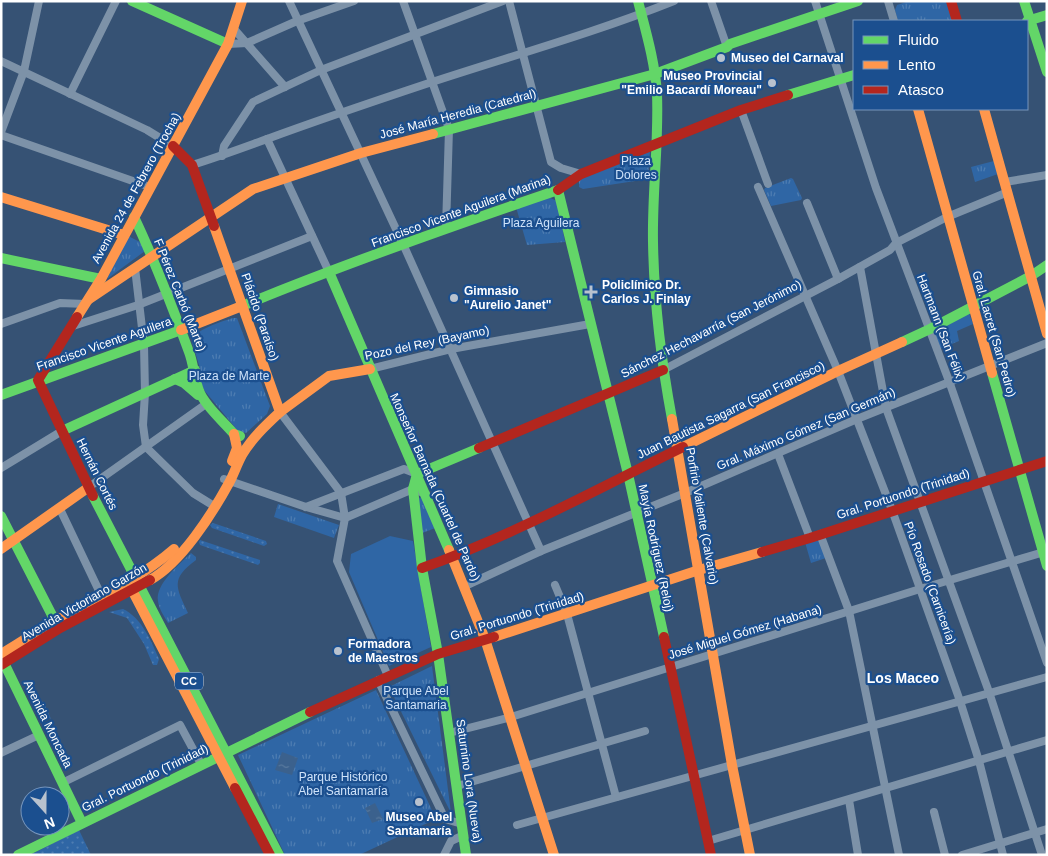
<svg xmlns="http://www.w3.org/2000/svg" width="1048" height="856" viewBox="0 0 1048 856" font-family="Arial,sans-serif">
  <defs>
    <pattern id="grass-dots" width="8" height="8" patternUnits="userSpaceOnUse" patternTransform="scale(1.25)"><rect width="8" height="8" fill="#2f66a5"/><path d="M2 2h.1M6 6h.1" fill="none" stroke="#4e7db2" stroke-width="1.8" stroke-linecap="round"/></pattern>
    <pattern id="park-tufts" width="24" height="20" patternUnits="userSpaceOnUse" patternTransform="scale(1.25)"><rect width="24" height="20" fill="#2f66a5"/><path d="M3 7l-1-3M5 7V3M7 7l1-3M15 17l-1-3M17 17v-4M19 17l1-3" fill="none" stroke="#4e7db2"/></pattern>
    <pattern id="water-ripples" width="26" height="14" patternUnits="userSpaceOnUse" patternTransform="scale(1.25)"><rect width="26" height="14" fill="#3b618d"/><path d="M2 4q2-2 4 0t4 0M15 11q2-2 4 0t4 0" fill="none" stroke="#58799e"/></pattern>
  </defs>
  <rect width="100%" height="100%" fill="#365274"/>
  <g fill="url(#grass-dots)">
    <polygon points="213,523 266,541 267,544 264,546 212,528 210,525"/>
    <polygon points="200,540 260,560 260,563 258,565 200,545 199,542"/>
    <path d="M123,609C142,618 151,641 159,659L157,665H153L144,644L127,618L109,612Z"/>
    <path d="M37,697L44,703L51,719C41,714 34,711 33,699Z"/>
    <polygon points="79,830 91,855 30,855"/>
  </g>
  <g fill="url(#park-tufts)">
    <polygon points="909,1 946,1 953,21 898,21 895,10 897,5"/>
    <polygon points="650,150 648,179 583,189 579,187 579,181 583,177"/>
    <polygon points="994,161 998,174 975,182 971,167"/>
    <polygon points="791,178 793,179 802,198 801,200 771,206 764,190 765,188"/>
    <polygon points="548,197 557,201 565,242 527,245 516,207"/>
    <polygon points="128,236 140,242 145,251 107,279"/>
    <polygon points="969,313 973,324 957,331 959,341 940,349 933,330"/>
    <path d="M233,318H237L270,406L267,414L246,433L238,431L204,390L201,383L200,368L192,342C194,329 221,322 233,318Z"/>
    <polygon points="423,496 438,527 422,533 418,499"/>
    <polygon points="278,504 339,525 334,538 274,517"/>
    <polygon points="819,537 826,558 811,563 805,542"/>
    <path d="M191,553L196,557V560C170,579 176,587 188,613L168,623C164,616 159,609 158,601C155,584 180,564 191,553Z"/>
    <polygon points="432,666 451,813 389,687"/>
    <polygon points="376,690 436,819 359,855 285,855 238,755"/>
  </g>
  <polygon fill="#2f66a5" points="390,536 413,541 431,647 389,666 349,572 351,554"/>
  <g fill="url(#water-ripples)">
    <polygon points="282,752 298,758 292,775 275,770"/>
    <polygon points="375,803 383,819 372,823 365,808"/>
  </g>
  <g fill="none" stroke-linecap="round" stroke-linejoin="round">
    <g stroke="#7d92a8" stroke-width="8">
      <polyline points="289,1 403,244 541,551"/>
      <polyline points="403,1 449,129 446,228"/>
      <polyline points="509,1 551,162 561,168 581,174"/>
      <polyline points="711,1 727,47"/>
      <polyline points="815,1 876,188 949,381 1047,663"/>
      <polyline points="888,1 894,21"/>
      <polyline points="234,29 285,87"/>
      <polyline points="228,44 247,43 297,21 354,1"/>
      <polyline points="1,61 147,130 173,146"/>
      <polyline points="70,94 116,1"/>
      <polyline points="741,110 768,184"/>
      <polyline points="1,132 24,71 39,1"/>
      <polyline points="1,135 150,187"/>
      <polyline points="267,139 329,272"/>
      <polyline points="222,156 224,146 253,102 321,70 503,1"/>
      <path d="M192,165C218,157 242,148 267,139C321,119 375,101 429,83C511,56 594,33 674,1"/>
      <polyline points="1005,182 1047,175"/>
      <polyline points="758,187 838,371 892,510 960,701 979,761 1003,855"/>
      <polyline points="807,203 838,279"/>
      <polyline points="860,267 886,408 989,692 1042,855"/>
      <polyline points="135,268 144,345 145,393 143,425 146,447 193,493 214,506"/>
      <polyline points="1,324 60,303 85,304"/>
      <polyline points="73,326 138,305 312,236"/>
      <polyline points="370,369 451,349 590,324"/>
      <polyline points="663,370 838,279 890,250 896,243 947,217 1008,192"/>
      <polyline points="280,412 341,493 345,518 337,561 388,676"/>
      <polyline points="778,454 810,538"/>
      <polyline points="1,468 62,431"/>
      <polyline points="224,479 306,507 345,518 413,489 426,494"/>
      <polyline points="89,487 206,404"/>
      <polyline points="306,507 404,469 417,474"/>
      <polyline points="60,509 102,597"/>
      <polyline points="820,534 849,611 899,855"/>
      <polyline points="555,585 567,614 616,797"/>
      <polyline points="465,586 541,551 685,493 857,419 1047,343"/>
      <polyline points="378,680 445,819 462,824"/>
      <polyline points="449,733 511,717 920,589 1047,551"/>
      <polyline points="1,753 39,735"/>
      <polyline points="62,783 180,725 201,764"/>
      <polyline points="457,786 645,731"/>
      <polyline points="849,800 858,855"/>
      <polyline points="934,812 945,855"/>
      <polyline points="517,825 1047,677"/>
      <polyline points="708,841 1047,740"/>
      <polyline points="444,855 451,841 464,835"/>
      <polyline points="962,855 1047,829"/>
    </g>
    <g stroke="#63d668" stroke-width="10">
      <polyline points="132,1 228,44"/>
      <path d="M638,1C646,32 655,62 657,94C659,143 652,192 653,242C654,301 661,360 672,419"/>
      <polyline points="1024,1 1047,72"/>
      <polyline points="1027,21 1047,15"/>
      <polyline points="788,95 854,75"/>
      <polyline points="433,134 655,74 727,47 730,44 858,1"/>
      <polyline points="558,190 628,474 664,637"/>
      <path d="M134,217C155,261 172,306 189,352C194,365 194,380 200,393C207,408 223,421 234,434L240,436"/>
      <polyline points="1,258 101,279"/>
      <polyline points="329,272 449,550"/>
      <path d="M242,306C346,263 452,226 558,190"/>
      <polyline points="902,342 930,329 1031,276 1047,265"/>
      <polyline points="992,373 1047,566"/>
      <polyline points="175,379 184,383 198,395"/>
      <polyline points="1,395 181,330"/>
      <polyline points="62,431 195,370"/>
      <polyline points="93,496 279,855"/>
      <polyline points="1,516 55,621"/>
      <polyline points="4,663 82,823"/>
      <polyline points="18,855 310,712"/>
      <polyline points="466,855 438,654 422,568 413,489 417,474 479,448"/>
    </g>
    <g stroke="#ff974d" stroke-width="10">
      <polyline points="918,109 992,373"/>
      <polyline points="984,109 1047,334"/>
      <polyline points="1,197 124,235"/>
      <polyline points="89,299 253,189 361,153 433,134"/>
      <polyline points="77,317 101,279 228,44 242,1"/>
      <polyline points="181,330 242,306"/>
      <polyline points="280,412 329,376 370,369"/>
      <polyline points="672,419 732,765 750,855"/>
      <polyline points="683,447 838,371 902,342"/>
      <polyline points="232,461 237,448 234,434"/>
      <polyline points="1,549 89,487"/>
      <polyline points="449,550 485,639 554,855"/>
      <path d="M150,580C181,563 212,514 229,483C234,474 237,464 242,455C252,438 266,425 280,412L214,226"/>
      <polyline points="132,583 132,590 235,788"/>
      <polyline points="494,637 699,570 762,552"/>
      <path d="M1,654C24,640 46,626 70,613C106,594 143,576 174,549"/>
    </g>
    <g stroke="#b3261e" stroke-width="10">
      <polyline points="951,1 957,21"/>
      <polyline points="173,146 192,165 214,226"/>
      <polyline points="558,190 581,174 741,110 788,95"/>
      <polyline points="77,317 38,380 93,496"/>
      <polyline points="479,448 663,370"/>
      <polyline points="762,552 810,538 1047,461"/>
      <path d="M422,568C512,536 597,489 683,447"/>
      <polyline points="664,637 711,855"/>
      <polyline points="1,665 60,628 150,580"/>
      <polyline points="310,712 438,654 494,637"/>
      <polyline points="235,788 270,855"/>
    </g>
  </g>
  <g fill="#b9c2ce" stroke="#1b4f8f" stroke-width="2">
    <circle cx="721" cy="58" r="5"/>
    <circle cx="772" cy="83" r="5"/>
    <path d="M588.5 284.5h5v5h5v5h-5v5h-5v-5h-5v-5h5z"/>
    <circle cx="454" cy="298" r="5"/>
    <circle cx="338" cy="651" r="5"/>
    <circle cx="419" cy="802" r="5"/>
  </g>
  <g text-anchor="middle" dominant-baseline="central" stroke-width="4.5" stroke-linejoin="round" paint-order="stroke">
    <rect fill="#1b4f8f" stroke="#bbcadd" stroke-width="1" x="175" y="672.5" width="28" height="17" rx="4"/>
    <g font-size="11" font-weight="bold" fill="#fff">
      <text x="189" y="681">CC</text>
    </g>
    <g font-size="12" font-weight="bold" fill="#fff" stroke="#1b4f8f" text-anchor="start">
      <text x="731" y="58">Museo del Carnaval</text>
      <text x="762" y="76" text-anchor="end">Museo Provincial<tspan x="762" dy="14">"Emilio Bacardí Moreau"</tspan></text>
      <text x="602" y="285">Policlínico Dr.<tspan x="602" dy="14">Carlos J. Finlay</tspan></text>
      <text x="464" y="291">Gimnasio<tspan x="464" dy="14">"Aurelio Janet"</tspan></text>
      <text x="348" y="644">Formadora<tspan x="348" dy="14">de Maestros</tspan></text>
      <text x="419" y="817" text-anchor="middle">Museo Abel<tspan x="419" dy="14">Santamaría</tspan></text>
    </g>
    <g font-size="12" fill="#fff" stroke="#1b4f8f">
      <text transform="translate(458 114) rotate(-15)">José María Heredia (Catedral)</text>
      <text transform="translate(136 188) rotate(-61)">Avenida 24 de Febrero (Trocha)</text>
      <text transform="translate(461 211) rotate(-20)">Francisco Vicente Aguilera (Marina)</text>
      <text transform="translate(180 295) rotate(68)">F Pérez Carbó (Marte)</text>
      <text transform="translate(260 317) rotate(71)">Plácido (Paraíso)</text>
      <text transform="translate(941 328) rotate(69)">Hartmann (San Félix)</text>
      <text transform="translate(711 329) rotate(-27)">Sánchez Hechavarría (San Jerónimo)</text>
      <text transform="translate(994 334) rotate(74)">Gral. Lacret (San Pedro)</text>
      <text transform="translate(427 343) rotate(-12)">Pozo del Rey (Bayamo)</text>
      <text transform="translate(104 344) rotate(-19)">Francisco Vicente Aguilera</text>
      <text transform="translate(731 410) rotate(-26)">Juan Bautista Sagarra (San Francisco)</text>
      <text transform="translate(806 429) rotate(-23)">Gral. Máximo Gómez (San Germán)</text>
      <text transform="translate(97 474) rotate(64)">Hernán Cortés</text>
      <text transform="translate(435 487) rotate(66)">Monseñor Barnada (Cuartel de Pardo)</text>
      <text transform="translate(903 494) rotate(-18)">Gral. Portuondo (Trinidad)</text>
      <text transform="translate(702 516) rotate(80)">Porfirio Valiente (Calvario)</text>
      <text transform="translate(656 548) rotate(78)">Mayía Rodríguez (Reloj)</text>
      <text transform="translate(930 583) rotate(70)">Pío Rosado (Carnicería)</text>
      <text transform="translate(84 602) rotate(-30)">Avenida Victoriano Garzón</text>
      <text transform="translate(517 616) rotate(-17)">Gral. Portuondo (Trinidad)</text>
      <text transform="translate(745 632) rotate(-17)">José Miguel Gómez (Habana)</text>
      <text transform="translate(48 724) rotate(64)">Avenida Moncada</text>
      <text transform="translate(145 778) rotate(-26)">Gral. Portuondo (Trinidad)</text>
      <text transform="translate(469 781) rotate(82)">Saturnino Lora (Nueva)</text>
    </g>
    <g font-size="12" fill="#cfe3fa" stroke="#1b4f8f">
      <text x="636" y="161">Plaza<tspan x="636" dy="14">Dolores</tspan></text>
      <text x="541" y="223">Plaza Aguilera</text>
      <text x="229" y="376">Plaza de Marte</text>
      <text x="416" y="691">Parque Abel<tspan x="416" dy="14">Santamaria</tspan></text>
      <text x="343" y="777">Parque Histórico<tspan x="343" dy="14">Abel Santamaría</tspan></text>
    </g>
    <g font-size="14" font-weight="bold" fill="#fff" stroke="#1b4f8f">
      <text x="903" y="678">Los Maceo</text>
    </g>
  </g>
  <rect width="1048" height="856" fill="none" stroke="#ffffff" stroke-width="5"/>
  <rect x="853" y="20" width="175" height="90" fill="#1b4f8f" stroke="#7695bc"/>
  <rect x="863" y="36" width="25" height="8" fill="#63d668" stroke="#7695bc"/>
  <text x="898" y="45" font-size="15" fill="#ffffff">Fluido</text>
  <rect x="863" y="61" width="25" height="8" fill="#ff974d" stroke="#7695bc"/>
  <text x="898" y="70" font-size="15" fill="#ffffff">Lento</text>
  <rect x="863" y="86" width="25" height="8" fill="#b3261e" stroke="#7695bc"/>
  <text x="898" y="95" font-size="15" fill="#ffffff">Atasco</text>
  <g transform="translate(45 811) rotate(159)"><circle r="24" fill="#1b4f8f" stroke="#7695bc"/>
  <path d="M0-4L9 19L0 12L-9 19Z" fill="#b9c2ce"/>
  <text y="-8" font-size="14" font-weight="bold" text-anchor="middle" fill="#ffffff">N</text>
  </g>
</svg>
